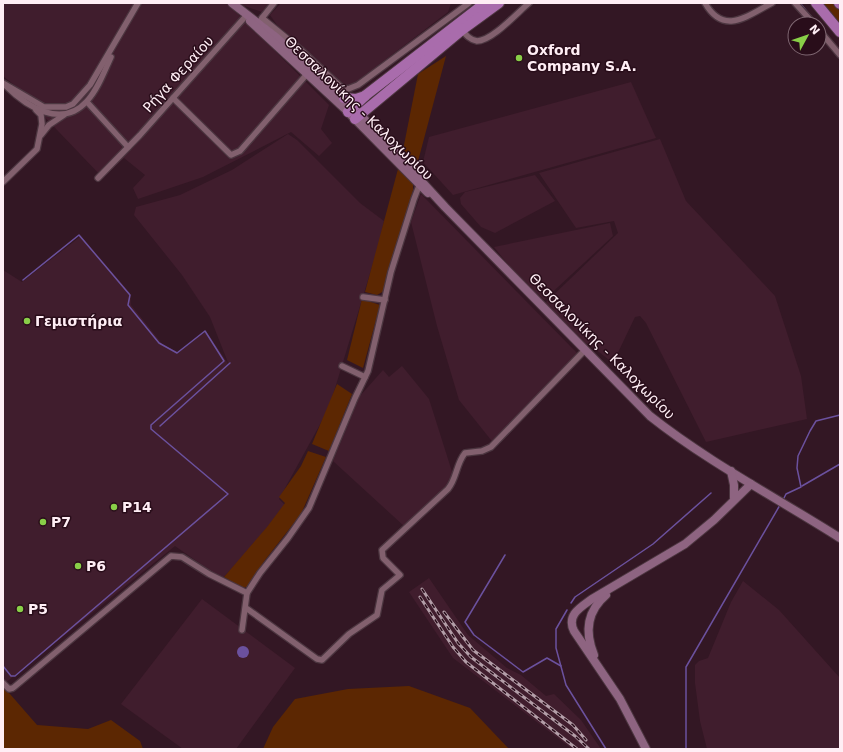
<svg xmlns="http://www.w3.org/2000/svg" width="843" height="752" viewBox="0 0 843 752" font-family="'DejaVu Sans',sans-serif">
  <rect width="100%" height="100%" fill="#331724"/>
  <g fill="#401d2d">
    <polygon points="3,3 227,3 329,105 321,129 332,143 319,156 291,132 203,177 138,199 133,188 145,175 124,158 103,178 13,84 3,76"/>
    <polygon points="236,3 269,3 262,12"/>
    <polygon points="281,3 451,3 448,12 351,86 342,83 277,25 270,15"/>
    <polygon points="631,82 656,138 453,195 423,162 429,137"/>
    <polygon points="288,134 297,140 360,203 384,221 379,244 332,398 323,419 279,499 288,508 222,579 175,546 4,684 3,683 3,270 22,282 81,236 130,293 131,305 163,345 178,352 206,331 229,365 210,317 182,275 134,215 136,207 180,195 232,170"/>
    <polygon points="660,139 686,201 775,296 801,376 807,419 706,442 646,323 640,316 635,317 613,363 590,345 579,341 543,305 618,233 614,221 576,228 539,173"/>
    <polygon points="535,175 555,201 495,233 481,227 461,204 460,198 465,192"/>
    <polygon points="421,194 577,353 495,445 459,400 437,326 411,222"/>
    <polygon points="610,223 613,236 544,300 517,276 494,247"/>
    <polygon points="402,366 429,399 454,478 449,484 404,526 333,461 360,396 383,370 389,377"/>
    <polygon points="429,578 468,635 507,668 521,675 546,696 554,694 581,720 601,749 572,749 453,658 409,592"/>
    <polygon points="743,581 779,610 840,678 840,749 707,749 700,721 695,683 695,665 699,661 708,658 731,602"/>
    <polygon points="202,599 295,668 236,749 183,749 121,704"/>
  </g>
  <g fill="#5c2702">
    <polygon points="823,3 833,3 840,11 840,23"/>
    <polygon points="446,56 417,165 403,150 418,74"/>
    <polygon points="398,169 413,182 413,190 384,291 377,295 365,292"/>
    <polygon points="362,299 380,305 363,368 347,360"/>
    <polygon points="337,384 352,394 329,451 312,444"/>
    <polygon points="308,451 326,457 301,514 265,560 247,587 242,588 224,577 267,527 285,503 279,497 301,466"/>
    <polygon points="3,686 37,725 88,729 111,720 140,741 143,749 3,749"/>
    <polygon points="409,686 470,708 509,749 263,749 273,727 295,699 348,689"/>
  </g>
  <circle fill="#6b519e" cx="243" cy="652" r="6"/>
  <g fill="none" stroke-linecap="round" stroke-linejoin="round">
    <g stroke="#6b519e" stroke-width="1.5">
      <polyline points="800,3 817,24"/>
      <polyline points="160,426 230,363"/>
      <polyline points="802,486 840,464"/>
      <polyline points="783,500 786,494 801,487 797,468 798,456 810,431 816,421 840,415"/>
      <polyline points="505,555 465,622 474,635 523,672 547,658 561,666"/>
      <polyline points="571,603 575,597 653,544 711,493"/>
      <polyline points="567,610 556,629 556,648 566,685 606,749"/>
      <polyline points="3,666 11,676 15,676 228,494 151,429 151,425 224,361 205,331 177,353 159,343 128,305 130,295 79,235 23,280"/>
      <polyline points="686,749 686,667 780,505"/>
    </g>
    <g stroke="#4c3640" stroke-width="8">
      <g id="street">
        <path d="M705,3C724,36 747,16 772,3"/>
        <polyline points="795,3 814,24"/>
        <polyline points="262,18 274,3"/>
        <polyline points="257,27 262,18 300,49 341,87 348,89 358,85 469,3"/>
        <path d="M462,30C466,35 470,40 477,41C492,41 517,13 529,3"/>
        <polyline points="819,30 840,55"/>
        <polyline points="3,83 44,107 66,107 73,104 90,85 138,3"/>
        <path d="M6,86C27,107 62,129 87,101C98,89 104,72 111,57"/>
        <polyline points="173,98 231,155 240,151 307,74"/>
        <polyline points="87,102 128,147"/>
        <polyline points="41,135 49,125 64,115"/>
        <polyline points="98,178 140,135 245,17"/>
        <polyline points="3,182 37,149 42,124 41,115 36,110"/>
        <polyline points="363,297 385,300"/>
        <polyline points="342,366 365,377"/>
        <path d="M246,608L317,659L322,660L349,634L377,615L382,590L400,575L383,558L382,550L448,489C457,478 456,464 465,453L482,451L491,447L585,350"/>
        <polyline points="242,630 247,593 260,573 288,538 309,508 355,398 368,371 391,272 414,199 419,186"/>
        <polyline points="3,683 9,689 13,688 171,556 182,557 209,574 247,593"/>
      </g>
    </g>
    <g stroke="#4c3640" stroke-width="10">
      <g id="secondary">
        <polyline points="232,3 277,38 348,102"/>
        <polyline points="250,21 344,108 428,193"/>
        <path d="M356,110L445,207L650,416C708,462 777,498 840,538"/>
        <polyline points="731,471 734,485 734,498"/>
        <path d="M594,655C585,633 586,612 606,595"/>
        <path d="M646,749L620,699L574,631C566,615 581,607 592,599L685,544L714,520L751,484"/>
      </g>
    </g>
    <g stroke="#4c3640" stroke-width="12">
      <g id="highway">
        <polyline points="816,3 840,32"/>
        <polyline points="839,3 840,4"/>
        <polyline points="344,98 356,99 365,96"/>
        <polyline points="348,112 366,95 485,3"/>
        <polyline points="355,119 462,30 499,3"/>
      </g>
    </g>
    <use href="#street" stroke="#82606e" stroke-width="5.5"/>
    <use href="#secondary" stroke="#8e6481" stroke-width="8"/>
    <use href="#highway" stroke="#a96cac" stroke-width="10"/>
    <g stroke="#b39ea8" stroke-width="3">
      <g id="rail">
        <polyline points="422,589 458,643 471,657 575,736 589,749"/>
        <polyline points="420,597 453,647 466,662 577,749"/>
        <polyline points="444,612 473,650 573,725 586,740"/>
      </g>
    </g>
    <use href="#rail" stroke="#290d1a" stroke-width="1.5" stroke-dasharray="4.5" stroke-linecap="butt"/>
  </g>
  <g fill="#89cf48" stroke="#290d1a" stroke-width="1.5">
    <circle cx="519" cy="58" r="4"/>
    <circle cx="27" cy="321" r="4"/>
    <circle cx="114" cy="507" r="4"/>
    <circle cx="43" cy="522" r="4"/>
    <circle cx="78" cy="566" r="4"/>
    <circle cx="20" cy="609" r="4"/>
  </g>
  <g text-anchor="middle" dominant-baseline="central" stroke-width="3" stroke-linejoin="round" paint-order="stroke">
    <g font-size="14" font-weight="bold" fill="#ffeef5" stroke="#290d1a" text-anchor="start">
      <text x="527" y="50">Oxford<tspan x="527" dy="16">Company S.A.</tspan></text>
      <text x="35" y="321">Γεμιστήρια</text>
      <text x="122" y="507">P14</text>
      <text x="51" y="522">P7</text>
      <text x="86" y="566">P6</text>
      <text x="28" y="609">P5</text>
    </g>
    <g font-size="14" fill="#ffeef5" stroke="#290d1a">
      <text transform="translate(178 74) rotate(-48)">Ρήγα Φεραίου</text>
      <text transform="translate(359 108) rotate(44)">Θεσσαλονίκης - Καλοχωρίου</text>
      <text transform="translate(602 346) rotate(45)">Θεσσαλονίκης - Καλοχωρίου</text>
    </g>
  </g>
  <rect width="843" height="752" fill="none" stroke="#ffeef5" stroke-width="8"/>
  <g transform="translate(807 36) rotate(50)"><circle r="19" fill="#290d1a" stroke="#7f6772"/>
  <path d="M0-3L7 15L0 10L-7 15Z" fill="#89cf48"/>
  <text y="-6" font-size="11" font-weight="bold" text-anchor="middle" fill="#ffeef5">N</text>
  </g>
</svg>
